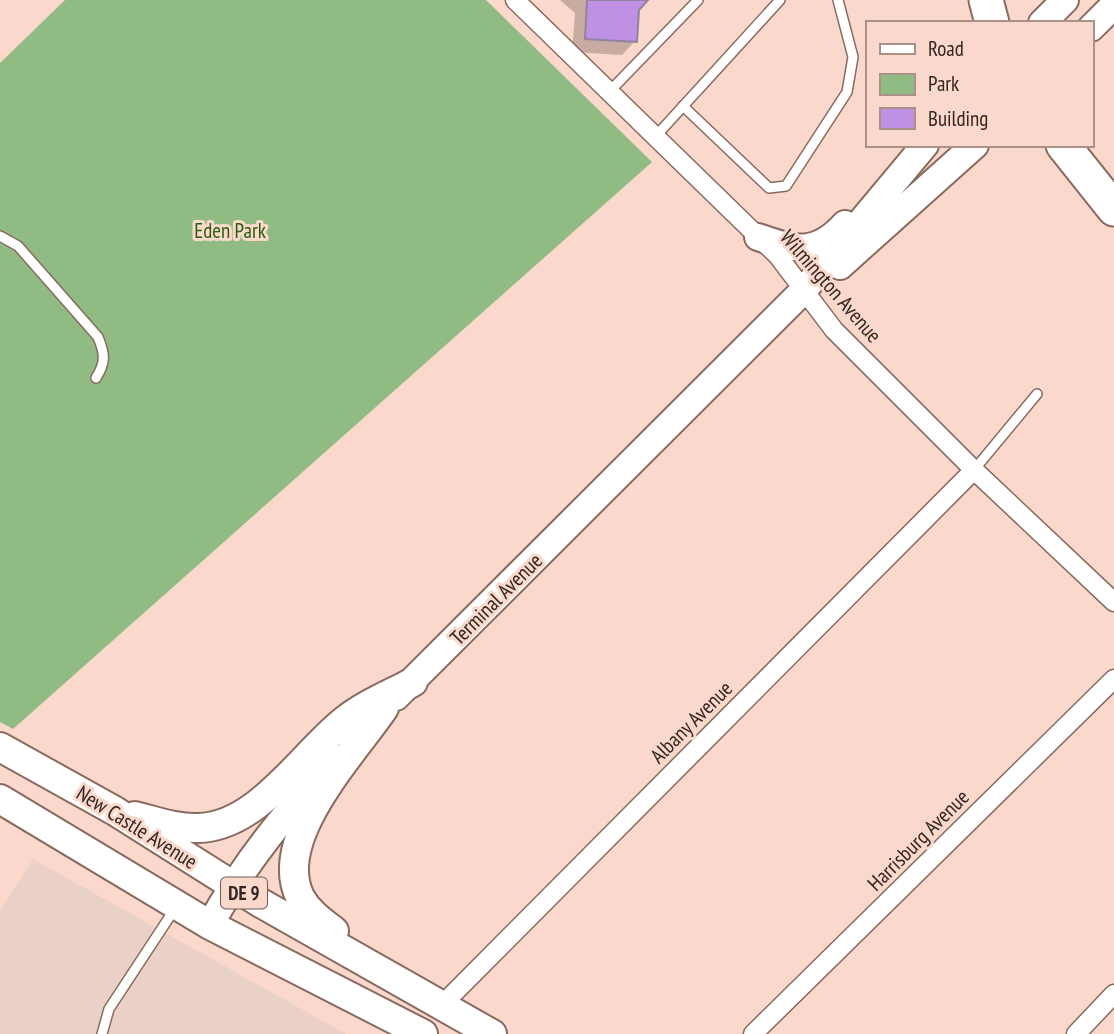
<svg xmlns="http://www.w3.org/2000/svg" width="1114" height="1034" viewBox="0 0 1114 1034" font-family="'PT Sans Narrow',sans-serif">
  <rect width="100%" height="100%" fill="#fad8cb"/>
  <polygon fill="#e9d1c7" points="33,859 346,1034 0,1034 0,911"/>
  <polygon fill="#90bc83" points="65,0 486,0 652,162 13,729 0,722 0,63"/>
  <polygon fill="#0003" points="560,0 645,0 637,9 635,41 622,55 572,52 575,13"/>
  <polygon fill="#be91e4" stroke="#92849f" stroke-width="2" points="587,0 648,0 639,10 637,42 585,39"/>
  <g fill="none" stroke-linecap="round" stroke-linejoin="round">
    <g stroke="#886a5f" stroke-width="12">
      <g id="lane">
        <polyline points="609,92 698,0"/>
        <polyline points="683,106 769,188 786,186 847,92 853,57 838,0"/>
        <polyline points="655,137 780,0"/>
        <path d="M0,236L18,246L98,337C105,354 106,362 96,378"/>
        <polyline points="974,470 1037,394"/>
        <polyline points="102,1034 109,1009 176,907"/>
      </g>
    </g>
    <g stroke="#886a5f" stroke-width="21">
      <g id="street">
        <polyline points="515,0 778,256 834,330 974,470 1114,602"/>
        <polyline points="441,1006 974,470"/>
        <polyline points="753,1034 1114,679"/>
        <polyline points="1076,1034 1114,994"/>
      </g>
    </g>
    <g stroke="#886a5f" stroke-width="30">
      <g id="secondary">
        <polyline points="1042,23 1065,0"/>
        <polyline points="1091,28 1114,5"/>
        <path d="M758,237C795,250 816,256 845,224"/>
        <polyline points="840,266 975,145"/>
        <polyline points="396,697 804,290 925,145"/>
        <path d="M210,925C244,863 287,811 335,759"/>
      </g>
    </g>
    <g stroke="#886a5f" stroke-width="32">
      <g id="primary">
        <polyline points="0,747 115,811 259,902 492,1034"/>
        <polyline points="0,799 210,925 423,1034"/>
        <path d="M135,816C155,821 177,829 198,828C257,827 301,756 343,722C363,705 391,694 413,682"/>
        <path d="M334,931C321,921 308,912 300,897C271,838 353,754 384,708"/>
      </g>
    </g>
    <g stroke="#886a5f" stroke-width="37">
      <g id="highway">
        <polyline points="986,0 992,23"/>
        <polyline points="1063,145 1114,209"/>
      </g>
    </g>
    <use href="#lane" stroke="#fff" stroke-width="9"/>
    <use href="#street" stroke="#fff" stroke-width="18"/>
    <use href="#secondary" stroke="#fff" stroke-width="26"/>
    <use href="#primary" stroke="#fff" stroke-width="28"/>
    <use href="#highway" stroke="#fff" stroke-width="33"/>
  </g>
  <g text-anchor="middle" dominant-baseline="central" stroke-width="6" stroke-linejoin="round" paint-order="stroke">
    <rect fill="#fad8cb" stroke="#6f5b54" stroke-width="2" x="221" y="877.5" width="46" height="31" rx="5"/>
    <g font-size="19" font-weight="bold" fill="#332621">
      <text x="244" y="893">DE 9</text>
    </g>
    <g font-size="21" fill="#27600f" stroke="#fad8cb">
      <text x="230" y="230">Eden Park</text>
    </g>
    <g font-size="21" fill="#332621" stroke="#fad8cb">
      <text transform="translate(831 286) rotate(49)">Wilmington Avenue</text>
      <text transform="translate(496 599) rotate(-45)">Terminal Avenue</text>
      <text transform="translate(691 722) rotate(-45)">Albany Avenue</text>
      <text transform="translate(137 827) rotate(32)">New Castle Avenue</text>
      <text transform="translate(918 840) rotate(-45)">Harrisburg Avenue</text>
    </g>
  </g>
  <rect x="866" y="21" width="228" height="126" fill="#fad8cb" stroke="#aa9187" stroke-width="2"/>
  <rect x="880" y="44" width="35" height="10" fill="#ffffff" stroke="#aa9187" stroke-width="2"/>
  <text x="928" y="56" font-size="21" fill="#332621">Road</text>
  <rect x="880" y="74" width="35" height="21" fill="#90bc83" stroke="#aa9187" stroke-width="2"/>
  <text x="928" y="91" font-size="21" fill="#332621">Park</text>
  <rect x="880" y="108" width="35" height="21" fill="#be91e4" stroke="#aa9187" stroke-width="2"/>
  <text x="928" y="126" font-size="21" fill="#332621">Building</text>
</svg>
